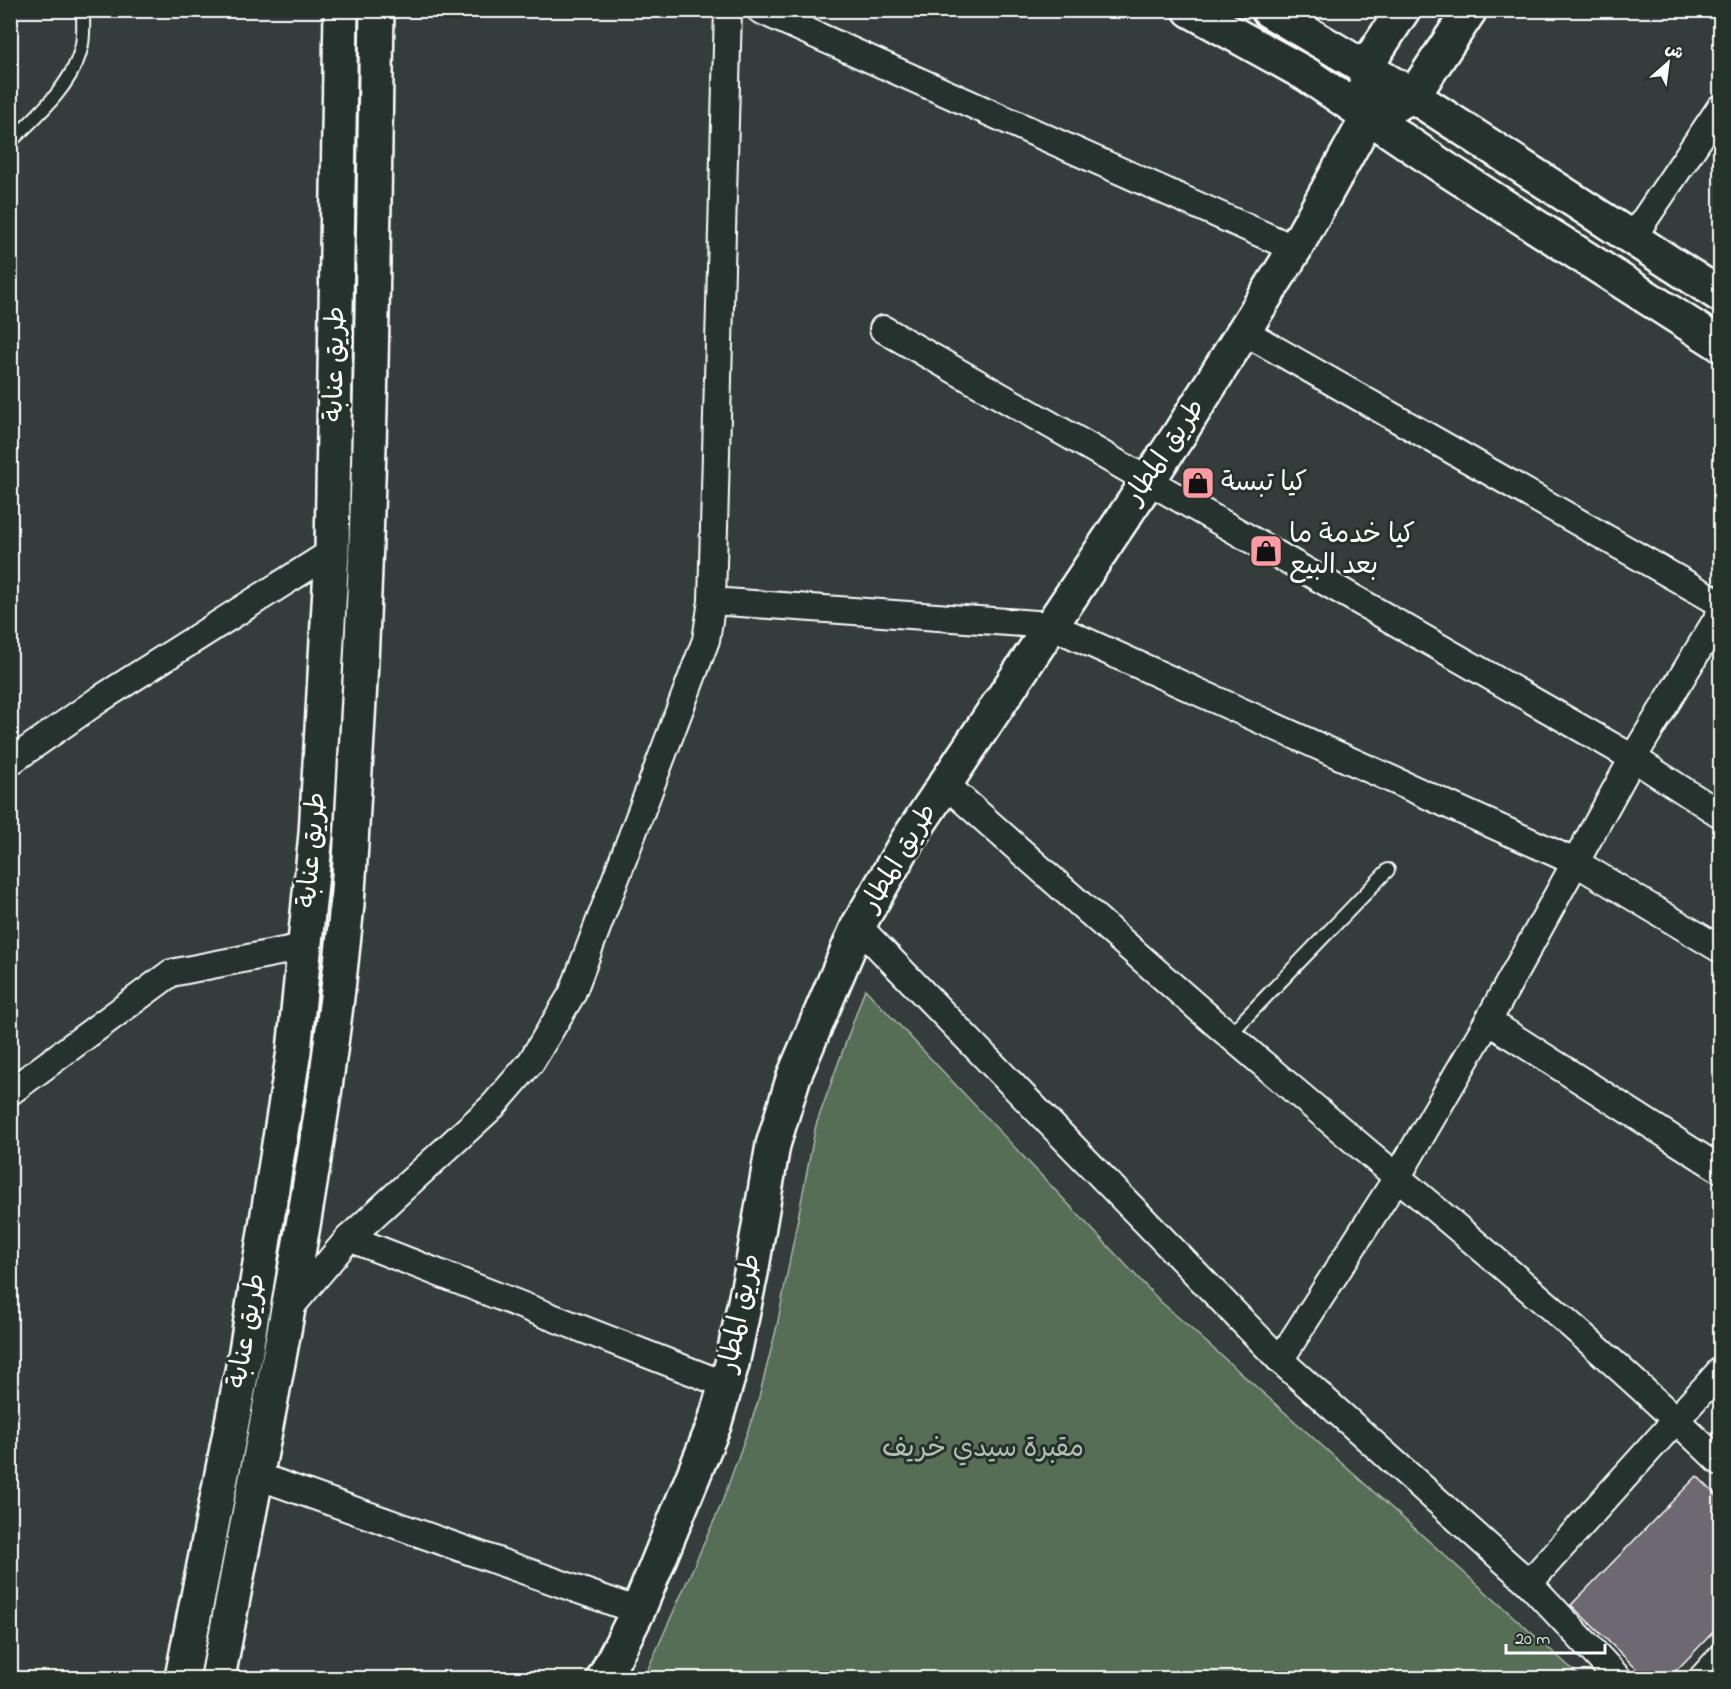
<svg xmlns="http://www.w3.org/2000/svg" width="1731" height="1689" viewBox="0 0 1731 1689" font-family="'Indie Flower','Playpen Sans Arabic',sans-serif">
  <rect width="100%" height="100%" fill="#343d3b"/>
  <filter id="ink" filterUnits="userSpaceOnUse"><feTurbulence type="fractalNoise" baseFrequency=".0167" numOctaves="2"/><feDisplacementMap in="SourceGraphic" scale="12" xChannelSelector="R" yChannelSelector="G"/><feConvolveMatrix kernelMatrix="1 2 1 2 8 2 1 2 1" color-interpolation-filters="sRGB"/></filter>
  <g filter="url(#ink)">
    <polygon fill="#566e54" stroke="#aab6aa" stroke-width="1.5" points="865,989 1160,1301 1582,1678 644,1678 721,1505 757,1405 777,1326 816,1125"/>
    <polygon fill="#6d6771" stroke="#fff" stroke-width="1.5" points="1697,1476 1720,1499 1720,1625 1669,1678 1646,1678 1571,1605"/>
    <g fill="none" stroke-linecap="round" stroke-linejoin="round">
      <g stroke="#fff" stroke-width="16">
        <g id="lane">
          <path d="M10,142C38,115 75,83 82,44C84,33 83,21 83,10"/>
          <polyline points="1229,1035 1388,870"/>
        </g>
      </g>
      <g stroke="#fff" stroke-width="30">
        <g id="street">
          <polyline points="760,10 1295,249"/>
          <polyline points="1632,238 1720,108"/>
          <polyline points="883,329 1633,758 1720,814"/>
          <polyline points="1243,331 1720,603"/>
          <polyline points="712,601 1050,625 1575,862 1720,949"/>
          <polyline points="10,762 100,699 332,552"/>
          <path d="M945,784C1040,868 1133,952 1228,1034C1393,1176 1564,1311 1720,1462"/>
          <polyline points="858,926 1280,1360 1529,1583 1618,1678"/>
          <polyline points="1488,1021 1720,1169"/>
          <polyline points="10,1092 171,973 304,947"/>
          <polyline points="349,1238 726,1385"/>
          <polyline points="289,1309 349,1238 493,1106 531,1062 572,994 706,640 712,601 728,10"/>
          <polyline points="1280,1360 1398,1176 1488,1021 1633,758 1720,614"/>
          <polyline points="255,1475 638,1611"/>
          <polyline points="1529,1583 1720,1371"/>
          <polyline points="1702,1678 1720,1658"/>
        </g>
      </g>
      <g stroke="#fff" stroke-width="38">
        <g id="secondary">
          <polyline points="1190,10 1306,74 1446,169 1720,344"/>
          <polyline points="1268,10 1413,96 1720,295"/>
          <polyline points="1367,90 1365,68 1403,10"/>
          <polyline points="1394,105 1413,96 1470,10"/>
          <polyline points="604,1678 638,1611 714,1425 732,1364 751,1273 773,1145 794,1076 858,926 907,841 1180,433 1295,249 1368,117"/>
        </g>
      </g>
      <g stroke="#fff" stroke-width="38">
        <g id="primary">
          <polyline points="182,1678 246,1351 294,1051 316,834 332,552 341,10"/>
          <path d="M218,1678C265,1421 323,1165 347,904C351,854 353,803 356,753C371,506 373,258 377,10"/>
        </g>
      </g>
      <use href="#lane" stroke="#26332d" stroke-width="12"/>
      <use href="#street" stroke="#26332d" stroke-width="26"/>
      <use href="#secondary" stroke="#26332d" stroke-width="33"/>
      <use href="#primary" stroke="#26332d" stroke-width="33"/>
    </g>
  </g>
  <defs>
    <g id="shop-square" transform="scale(1.725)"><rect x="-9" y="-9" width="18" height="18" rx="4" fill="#ff9aa2" stroke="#26332d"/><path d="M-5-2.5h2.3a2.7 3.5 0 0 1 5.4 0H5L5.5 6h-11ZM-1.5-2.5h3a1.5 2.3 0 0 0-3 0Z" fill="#111"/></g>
  </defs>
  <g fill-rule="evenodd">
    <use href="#shop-square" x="1198" y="483"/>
    <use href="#shop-square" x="1266" y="551"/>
  </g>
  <g text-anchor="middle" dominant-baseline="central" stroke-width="6" stroke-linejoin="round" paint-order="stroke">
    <g font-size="27" fill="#fff" stroke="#26332d">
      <text transform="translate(336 364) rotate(-89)">طريق عنابة</text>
      <text transform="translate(1166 452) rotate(-56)">طريق المطار</text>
      <text transform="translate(313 850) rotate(-85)">طريق عنابة</text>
      <text transform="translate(900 858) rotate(-59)">طريق المطار</text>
      <text transform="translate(741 1313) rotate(-78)">طريق المطار</text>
      <text transform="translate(248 1331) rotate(-80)">طريق عنابة</text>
    </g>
    <g font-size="27" fill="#fff" stroke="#26332d" text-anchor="start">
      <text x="1221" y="483">كيا تبسة</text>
      <text x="1289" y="535">كيا خدمة ما<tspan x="1289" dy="31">بعد البيع</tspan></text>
    </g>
    <g font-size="27" fill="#b3beb2" stroke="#26332d">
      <text x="983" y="1449">مقبرة سيدي خريف</text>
    </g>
  </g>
  <rect width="1731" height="1689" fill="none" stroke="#26332d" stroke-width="36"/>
  <rect x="18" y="18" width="1695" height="1653" fill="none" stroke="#fff" stroke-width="2" filter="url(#ink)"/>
  <g transform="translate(1668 63) rotate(28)" stroke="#26332d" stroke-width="4.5" paint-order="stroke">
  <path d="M0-4.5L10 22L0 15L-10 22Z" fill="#ffffff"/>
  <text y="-9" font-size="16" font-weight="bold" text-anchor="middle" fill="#ffffff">ش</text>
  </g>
  <path d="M1506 1644v9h99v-9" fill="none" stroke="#ffffff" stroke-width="3"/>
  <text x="1515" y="1644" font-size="18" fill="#ffffff" stroke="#26332d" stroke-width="4.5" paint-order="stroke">20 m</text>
</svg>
